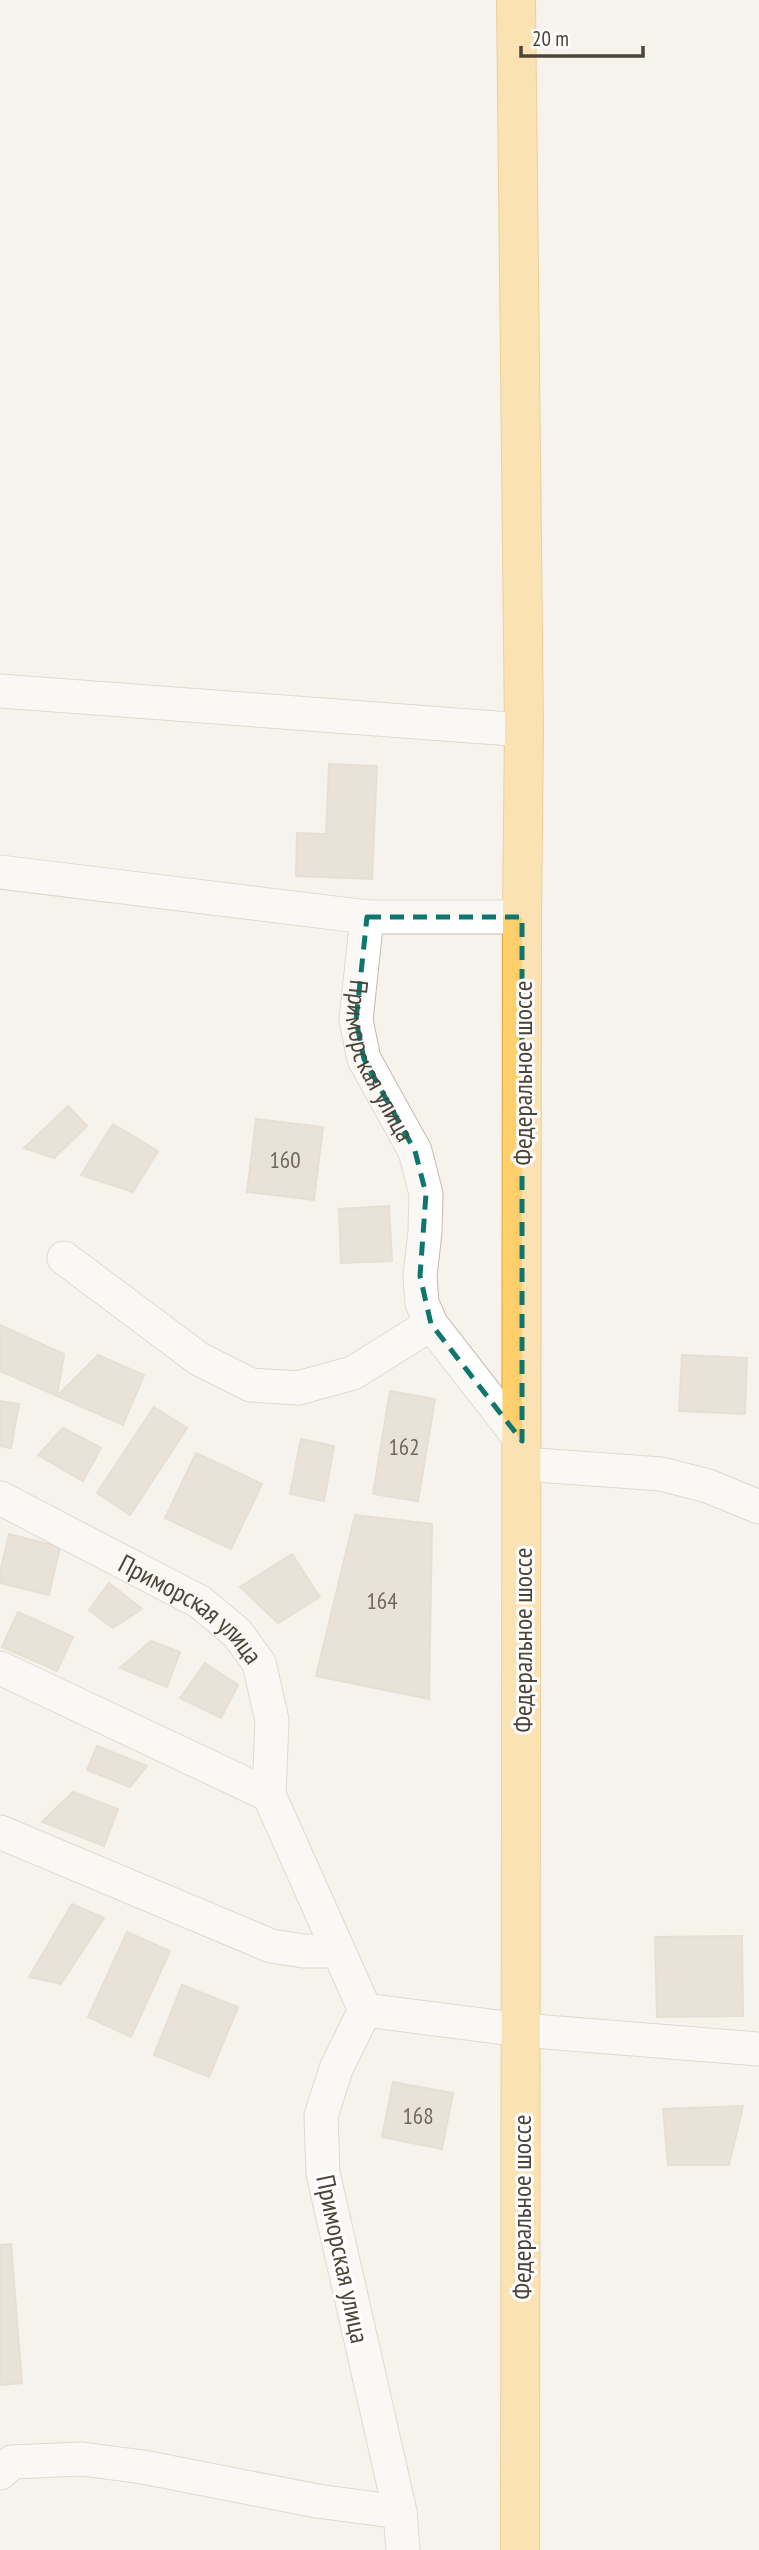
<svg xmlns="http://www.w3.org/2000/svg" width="759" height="2550" viewBox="0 0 759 2550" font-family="'PT Sans Narrow',sans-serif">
  <rect width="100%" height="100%" fill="#f6f3ec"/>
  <g fill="#d8cfc1" stroke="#d3c7b4" stroke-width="2">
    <polygon points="329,764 377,766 372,879 296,876 297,833 326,834"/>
    <polygon points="68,1106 87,1126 54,1158 24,1148"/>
    <polygon points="256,1119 323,1127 314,1200 247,1192"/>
    <polygon points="113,1124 158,1151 133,1192 81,1175"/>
    <polygon points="389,1206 392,1261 341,1263 339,1209"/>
    <polygon points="0,1325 64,1354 57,1396 0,1371"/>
    <polygon points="98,1355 144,1375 123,1425 57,1396"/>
    <polygon points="682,1355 747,1358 745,1414 679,1411"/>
    <polygon points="390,1391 435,1399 418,1501 373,1494"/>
    <polygon points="0,1401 19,1404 11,1448 0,1446"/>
    <polygon points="154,1407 187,1428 130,1515 97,1493"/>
    <polygon points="63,1428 101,1448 83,1481 38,1455"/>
    <polygon points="301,1439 334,1446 324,1501 290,1494"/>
    <polygon points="196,1453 262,1484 231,1549 165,1518"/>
    <polygon points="355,1515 432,1524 429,1699 316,1676"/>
    <polygon points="9,1534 60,1547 49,1595 0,1583 0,1572"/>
    <polygon points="292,1554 320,1597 278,1623 240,1587"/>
    <polygon points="109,1583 142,1609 113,1628 89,1610"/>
    <polygon points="18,1612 73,1637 57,1671 2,1647"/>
    <polygon points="151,1641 180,1652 167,1687 120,1668"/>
    <polygon points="205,1663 238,1685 221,1718 180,1698"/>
    <polygon points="97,1746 147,1766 130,1787 87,1770"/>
    <polygon points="73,1792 118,1809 104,1846 42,1822"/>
    <polygon points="72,1904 104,1918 61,1984 29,1977"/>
    <polygon points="127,1932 170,1951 131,2037 88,2017"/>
    <polygon points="742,1936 743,2016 657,2017 655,1937"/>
    <polygon points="182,1985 238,2007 209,2077 154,2055"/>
    <polygon points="393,2082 453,2093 442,2149 382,2137"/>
    <polygon points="743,2106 729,2165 668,2165 663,2109"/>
    <polygon points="11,2244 22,2383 0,2385 0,2245"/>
  </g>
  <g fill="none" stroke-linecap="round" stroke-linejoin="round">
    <g stroke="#c2bbae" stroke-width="35">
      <g id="street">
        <polyline points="0,691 524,730"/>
        <polyline points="0,872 367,917 522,917"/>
        <path id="s1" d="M367,917L356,1020L364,1059L415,1151L426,1194L425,1232L420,1276L422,1303L431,1324L522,1441"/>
        <polyline points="64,1258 199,1359 251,1385 298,1388 353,1373 431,1324"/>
        <polyline points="523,1464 661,1474 708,1486 759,1507"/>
        <path id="s2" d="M0,1498L200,1602L237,1633L259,1663L272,1720L269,1795"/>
        <polyline points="0,1668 269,1795 365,2010"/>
        <polyline points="0,1832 271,1946 304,1951 338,1951"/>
        <polyline points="0,2473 12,2462 82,2459 143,2467 317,2501 400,2512"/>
        <polyline points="403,2550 400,2512 323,2173 321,2116 336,2069 365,2010 521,2030 759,2049"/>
      </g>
    </g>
    <g stroke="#e0a43c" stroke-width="40">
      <polyline id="highway" points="516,0 524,730 522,917 520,2550"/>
    </g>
    <use href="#street" stroke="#fff" stroke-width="33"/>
    <use href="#highway" stroke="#ffcf6e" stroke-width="38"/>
  </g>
  <path d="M0 0H759V2550H0ZM367,917H522V1441L431,1324L420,1276L426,1194L415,1151L364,1059L356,1020Z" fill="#f6f3ec" fill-opacity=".55" fill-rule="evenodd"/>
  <path fill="none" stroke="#0f766e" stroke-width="5" stroke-dasharray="14 9" stroke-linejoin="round" d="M367,917H522V1441L431,1324L420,1276L426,1194L415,1151L364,1059L356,1020Z"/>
  <g text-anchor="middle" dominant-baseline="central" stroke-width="6" stroke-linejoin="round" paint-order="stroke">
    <g font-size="23" fill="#6e675b">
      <text x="285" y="1159">160</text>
      <text x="404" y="1446">162</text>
      <text x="382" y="1600">164</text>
      <text x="418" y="2115">168</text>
    </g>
    <g font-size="26" fill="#4b4439" stroke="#fff">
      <text stroke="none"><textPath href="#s1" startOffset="149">Приморская улица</textPath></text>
      <text transform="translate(522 1073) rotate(-90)">Федеральное шоссе</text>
      <text stroke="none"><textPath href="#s2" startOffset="222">Приморская улица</textPath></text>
      <text transform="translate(522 1640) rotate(-90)">Федеральное шоссе</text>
      <text transform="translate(521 2207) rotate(-90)">Федеральное шоссе</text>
      <text transform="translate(343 2259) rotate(78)">Приморская улица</text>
    </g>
  </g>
  <path d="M521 46v10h122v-10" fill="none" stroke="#4b4439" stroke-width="3.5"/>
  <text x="532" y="46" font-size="21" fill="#4b4439" stroke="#ffffff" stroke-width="5" paint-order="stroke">20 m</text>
</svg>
